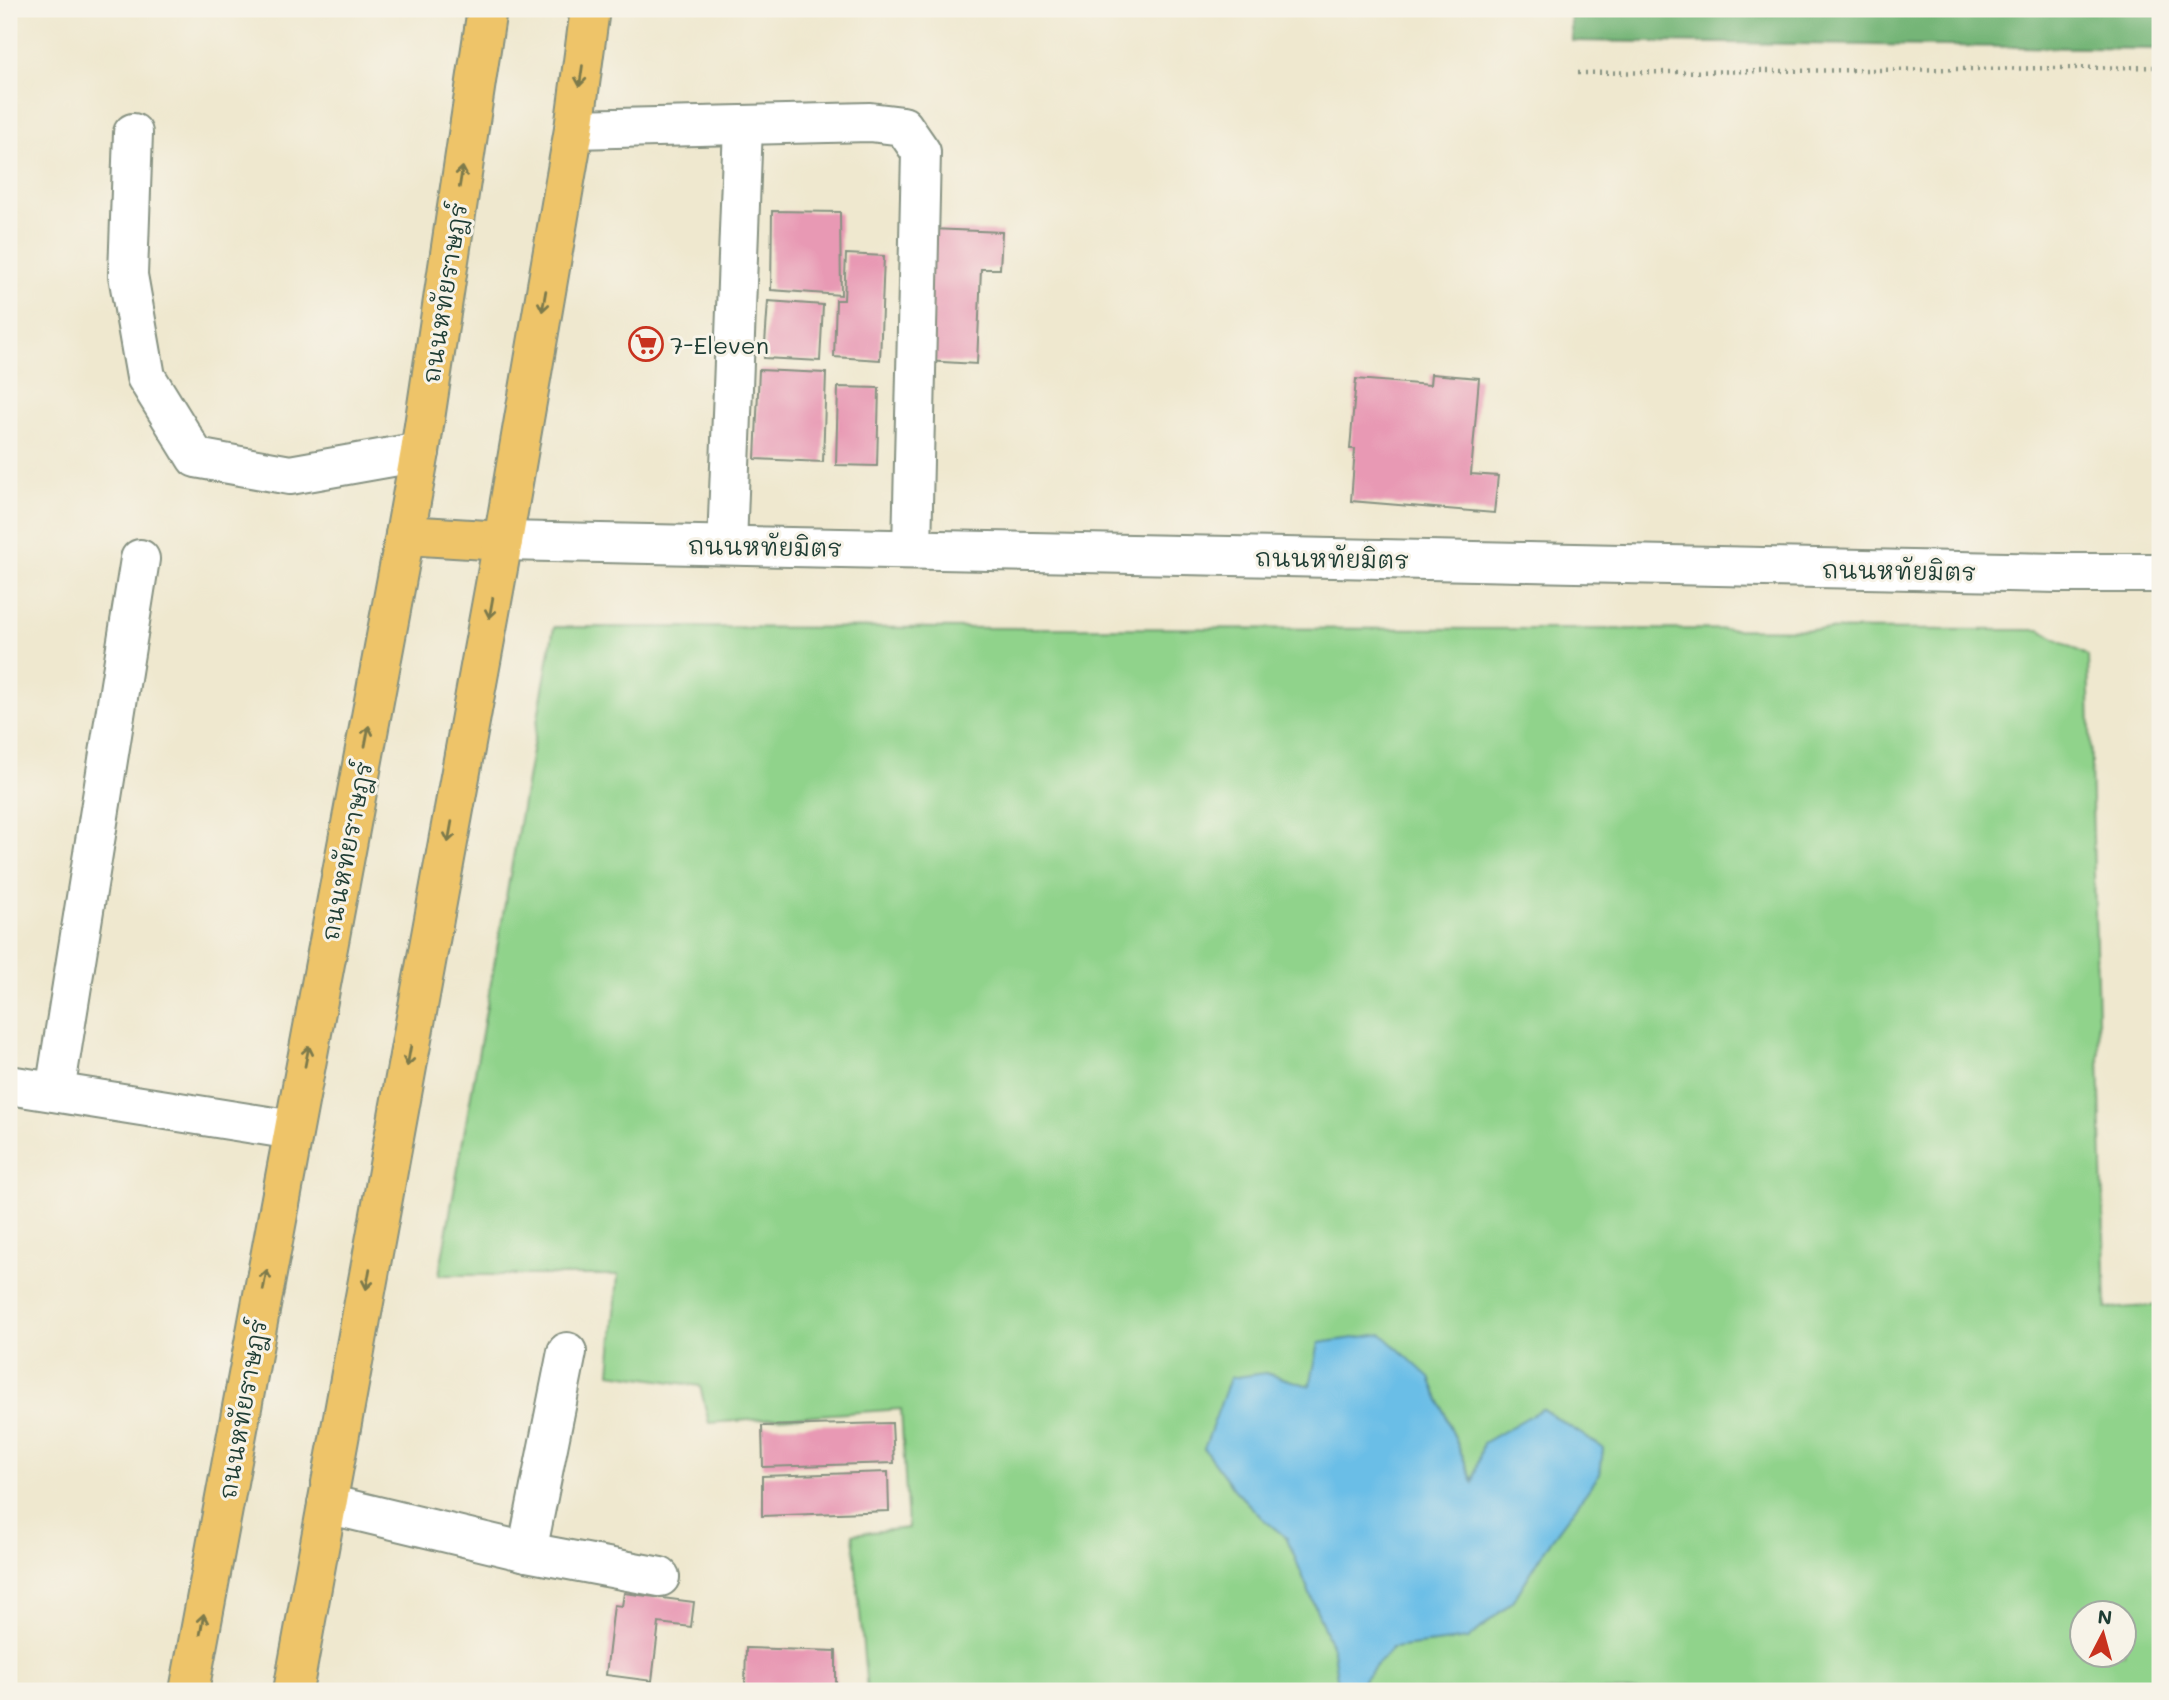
<svg xmlns="http://www.w3.org/2000/svg" width="2169" height="1700" viewBox="0 0 2169 1700" font-family="Mali,'Playpen Sans Thai',sans-serif">
  <rect width="100%" height="100%" fill="#f7f3e8"/>
  <filter id="ink" filterUnits="userSpaceOnUse"><feTurbulence type="fractalNoise" baseFrequency=".0143" numOctaves="2"/><feDisplacementMap in="SourceGraphic" scale="14" xChannelSelector="R" yChannelSelector="G"/><feConvolveMatrix kernelMatrix="1 2 1 2 8 2 1 2 1" color-interpolation-filters="sRGB"/></filter>
  <filter id="wash" filterUnits="userSpaceOnUse"><feTurbulence type="fractalNoise" baseFrequency=".00686" numOctaves="4" result="noise"/><feDisplacementMap in="SourceGraphic" scale="28" xChannelSelector="R" yChannelSelector="G"/><feGaussianBlur stdDeviation="1.57" result="paint"/><feColorMatrix in="noise" values="0 0 0 0 0 0 0 0 0 0 0 0 0 0 0 0 0 1.4 0 .05"/><feComposite in="paint" operator="in"/></filter>
  <g filter="url(#wash)">
    <rect width="100%" height="100%" fill="#efe8cf"/>
    <path fill="#90d38b" stroke="#588860" stroke-width="2" fill-rule="evenodd" d="M554,627L2040,630L2088,656L2106,1309L2160,1305V1691H1353L1392,1648L1468,1639L1513,1601L1551,1540L1600,1474L1603,1448L1542,1409L1474,1483L1430,1378L1310,1386L1265,1373L1204,1449L1235,1490L1262,1518L1287,1538L1333,1650L1339,1691H867L853,1534L908,1528L901,1409L709,1423L700,1386L610,1373L618,1275H439ZM2082,1612H2124V1654H2082Z"/>
    <polygon fill="#74b577" stroke="#4a7956" stroke-width="2" points="1570,9 2160,9 2160,49 1572,41"/>
    <polygon fill="#6bbee7" stroke="#457e8e" stroke-width="2" points="1382,1334 1430,1378 1473,1482 1483,1443 1542,1409 1603,1448 1600,1474 1551,1540 1513,1601 1468,1639 1392,1648 1353,1691 1339,1691 1333,1650 1287,1538 1262,1518 1235,1490 1204,1449 1230,1378 1265,1373 1310,1386 1319,1343"/>
    <g id="blocks">
      <g fill="#e899b4">
        <polygon points="772,211 840,212 841,295 771,290"/>
        <polygon points="931,229 1002,232 1000,269 981,269 977,364 925,361"/>
        <polygon points="846,254 884,256 880,360 834,357 836,300 844,300"/>
        <polygon points="768,301 823,305 820,361 764,358"/>
        <polygon points="759,370 826,373 823,462 755,459"/>
        <polygon points="1431,374 1479,378 1471,474 1498,476 1494,513 1351,501 1355,449 1350,449 1356,379 1430,385"/>
        <polygon points="838,387 879,388 877,466 836,465"/>
        <polygon points="892,1423 894,1463 763,1467 762,1426"/>
        <polygon points="888,1472 889,1511 762,1516 762,1476"/>
        <polygon points="624,1593 694,1602 691,1627 659,1623 652,1681 606,1675 614,1605 622,1606"/>
        <polygon points="746,1648 836,1651 836,1686 780,1685 780,1691 758,1691 758,1686 745,1686"/>
      </g>
    </g>
  </g>
  <g filter="url(#ink)">
    <use href="#blocks" fill-opacity="0" stroke="#879282" stroke-width="2"/>
    <g fill="none" stroke-linecap="round" stroke-linejoin="round">
      <g stroke="#879282" stroke-width="42">
        <g id="minor">
          <polyline points="574,129 870,122 903,126 921,152 912,549"/>
          <polyline points="133,133 128,275 146,377 196,458 290,475 420,452"/>
          <polyline points="503,541 2058,573 2160,573"/>
          <polyline points="727,545 743,126"/>
          <polyline points="9,1085 293,1130"/>
          <polyline points="55,1092 140,559"/>
          <polyline points="327,1504 527,1552 660,1577"/>
          <polyline points="527,1552 567,1352"/>
        </g>
      </g>
      <g stroke="#879282" stroke-width="42">
        <g id="major">
          <polyline points="405,535 503,541"/>
          <polyline points="189,1691 405,535 420,452 487,9"/>
          <polyline points="293,1691 503,541 574,129 590,9"/>
        </g>
      </g>
      <polyline stroke="#879282" stroke-width="4.5" stroke-dasharray="2 5" stroke-linecap="butt" points="1578,73 2160,67"/>
      <use href="#minor" stroke="#fff" stroke-width="38"/>
      <use href="#major" stroke="#eec469" stroke-width="38"/>
    </g>
    <defs><path id="oneway-shaft" d="M-6 0H5M1.5-3L5.5 0L1.5 3" fill="none" stroke-width="1.6" stroke-linecap="round" stroke-linejoin="round" transform="scale(1.75)"/></defs>
    <g stroke="#7c7a4c">
      <use href="#oneway-shaft" transform="translate(581 76) rotate(98)"/>
      <use href="#oneway-shaft" transform="translate(461 177) rotate(-81)"/>
      <use href="#oneway-shaft" transform="translate(544 301) rotate(100)"/>
      <use href="#oneway-shaft" transform="translate(491 608) rotate(100)"/>
      <use href="#oneway-shaft" transform="translate(367 736) rotate(-79)"/>
      <use href="#oneway-shaft" transform="translate(450 832) rotate(100)"/>
      <use href="#oneway-shaft" transform="translate(307 1056) rotate(-79)"/>
      <use href="#oneway-shaft" transform="translate(409 1056) rotate(100)"/>
      <use href="#oneway-shaft" transform="translate(368 1279) rotate(100)"/>
      <use href="#oneway-shaft" transform="translate(265 1280) rotate(-80)"/>
      <use href="#oneway-shaft" transform="translate(202 1624) rotate(-80)"/>
    </g>
  </g>
  <defs>
    <g id="supermarket-ring" transform="scale(1.75)"><circle r="9.5" fill="#f7f3e8" stroke="#c8321e" stroke-width="1.5"/><path d="M-6-5.5h2.5l.6 2H6L4.5 2H-2.5L-4.4-4H-6ZM-1.5 3.2a1.3 1.3 0 1 0 .1 0ZM3 3.2a1.3 1.3 0 1 0 .1 0Z" fill="#c8321e"/></g>
  </defs>
  <g fill-rule="evenodd">
    <use href="#supermarket-ring" x="646" y="344"/>
  </g>
  <g text-anchor="middle" dominant-baseline="central" stroke-width="6" stroke-linejoin="round" paint-order="stroke">
    <g font-size="24" fill="#1f3d34" stroke="#f7f3e8">
      <text transform="translate(444 293) rotate(-81)">ถนนหทัยราษฎร์</text>
      <text transform="translate(765 546) rotate(1)">ถนนหทัยมิตร</text>
      <text transform="translate(1332 558) rotate(1)">ถนนหทัยมิตร</text>
      <text transform="translate(1899 570) rotate(1)">ถนนหทัยมิตร</text>
      <text transform="translate(346 851) rotate(-79)">ถนนหทัยราษฎร์</text>
      <text transform="translate(242 1409) rotate(-80)">ถนนหทัยราษฎร์</text>
    </g>
    <g font-size="24" fill="#1f3d34" stroke="#f7f3e8" text-anchor="start">
      <text x="670" y="344">7-Eleven</text>
    </g>
  </g>
  <rect width="2169" height="1700" fill="none" stroke="#f7f3e8" stroke-width="35"/>
  <g transform="translate(2103 1634) rotate(6)"><circle r="33" fill="#f7f3e8" stroke="#a1aaa0" stroke-width="2"/>
  <path d="M0-5L12 26L0 18L-12 26Z" fill="#c8321e"/>
  <text y="-10" font-size="19" font-weight="bold" text-anchor="middle" fill="#1f3d34">N</text>
  </g>
</svg>
